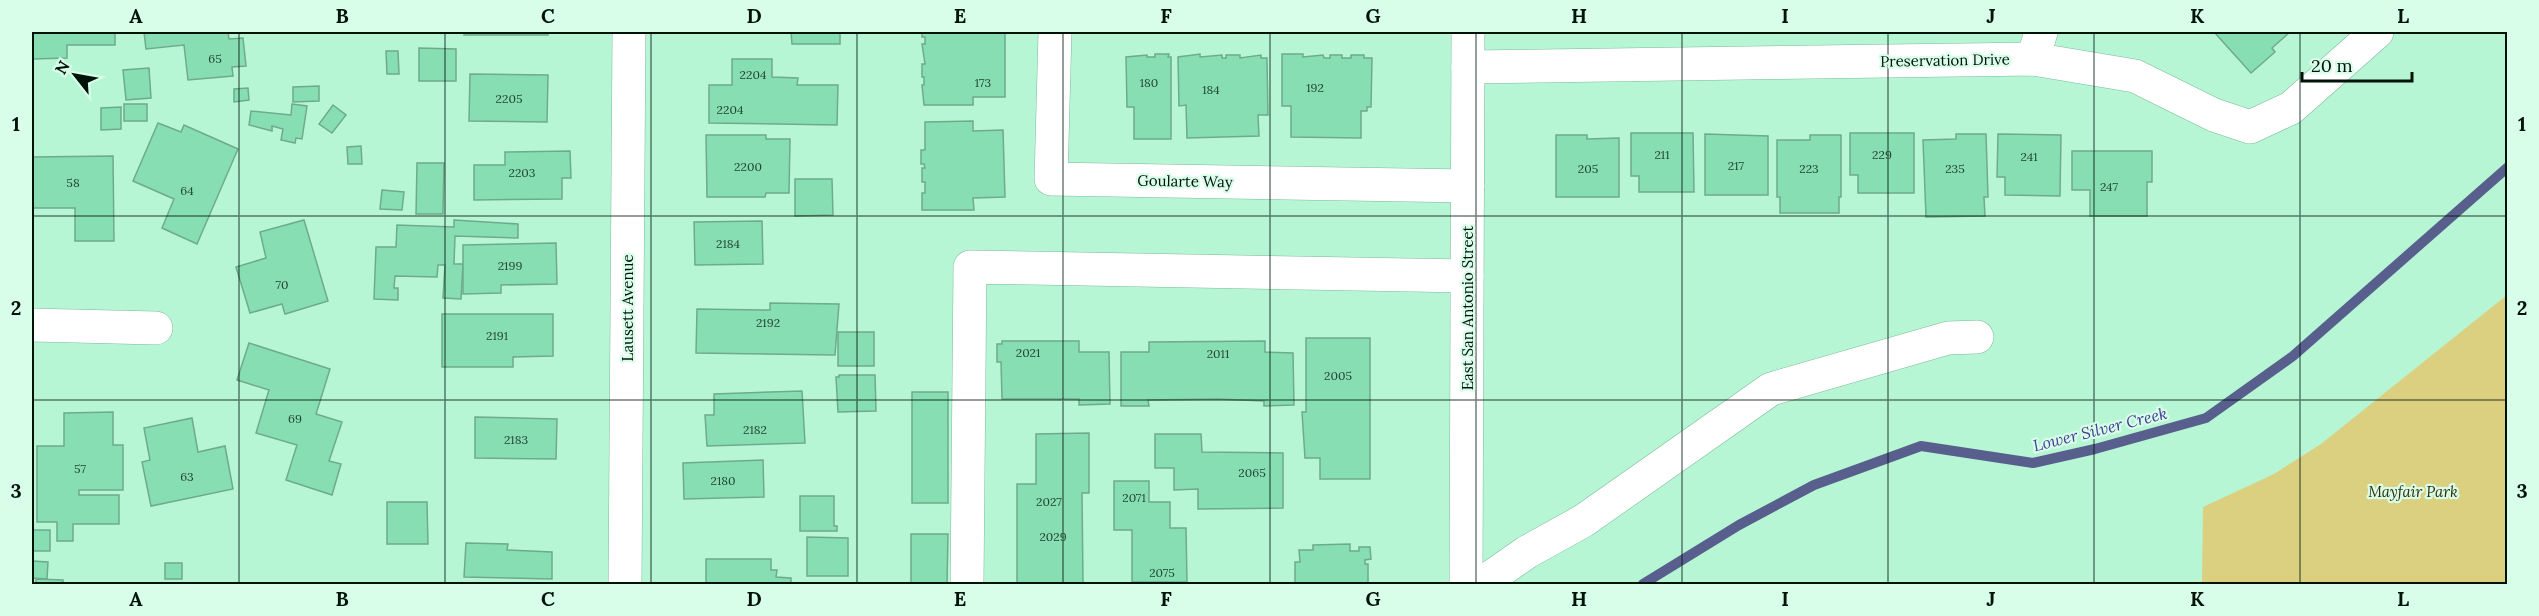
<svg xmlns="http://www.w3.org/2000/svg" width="2539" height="616" viewBox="0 0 2539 616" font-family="Lora,serif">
  <rect width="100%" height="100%" fill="#b7f6d5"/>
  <polygon fill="#dbcf80" points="2507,295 2507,584 2202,584 2203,507 2274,474 2321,444"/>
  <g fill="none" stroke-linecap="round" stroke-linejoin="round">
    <polyline stroke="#585f8d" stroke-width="10" points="1643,584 1739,525 1814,485 1921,446 2033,463 2095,449 2206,418 2293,356 2508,167"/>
  </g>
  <g fill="#87deb3" stroke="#6eab8c" stroke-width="1.5">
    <polygon points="32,32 115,32 115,45 67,45 67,58 33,59"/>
    <polygon points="144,32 228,32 229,39 243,38 246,66 232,67 233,76 188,80 184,45 146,49"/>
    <rect x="464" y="32" width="84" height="3"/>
    <polygon points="791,32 840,32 840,44 792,44"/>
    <polygon points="922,32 1005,32 1005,97 973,97 973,105 924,105 922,85 924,85 924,77 922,77 922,64 925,64 922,44 925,44 925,37 922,37"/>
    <polygon points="2214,32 2290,32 2272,48 2275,52 2251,73"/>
    <polygon points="419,48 456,49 456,81 419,81"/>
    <polygon points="386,51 398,51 399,74 387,74"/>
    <polygon points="1155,54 1169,54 1168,57 1171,57 1171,139 1134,139 1134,107 1127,107 1126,57 1147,55 1147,57 1155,57"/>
    <polygon points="1200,54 1200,57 1222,55 1222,58 1226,58 1226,55 1240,55 1240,58 1261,55 1261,58 1267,58 1268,115 1258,115 1259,136 1187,138 1186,105 1179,106 1178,57"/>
    <polygon points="1282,54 1303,54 1303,57 1323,55 1324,58 1330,58 1330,55 1342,55 1342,58 1351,58 1351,55 1364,55 1364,58 1372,58 1371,107 1367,107 1367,111 1361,111 1361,138 1291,137 1291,106 1282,106"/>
    <polygon points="732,59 772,59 772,77 798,78 797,85 838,85 837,125 709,123 709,85 732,85"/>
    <polygon points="149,68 151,98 126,100 123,70"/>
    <polygon points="470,74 548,75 547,122 469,121"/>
    <polygon points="319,86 319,101 293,102 293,87"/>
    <polygon points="248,88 249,100 234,102 234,89"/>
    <rect x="124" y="104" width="23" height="17"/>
    <polygon points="292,104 307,106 302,139 296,138 295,143 281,140 283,129 272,126 272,131 249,125 251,111 291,115"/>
    <polygon points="333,105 346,115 332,133 319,124"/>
    <polygon points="121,107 121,129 101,130 101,108"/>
    <polygon points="973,121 973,131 1003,130 1005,197 973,198 974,210 922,210 922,193 925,193 925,182 922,182 922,168 925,168 924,164 921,164 921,150 925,150 925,122"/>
    <polygon points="158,123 181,132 184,125 238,149 197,244 162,228 174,199 133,181"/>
    <polygon points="1631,133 1693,133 1694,192 1639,192 1639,176 1631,176"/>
    <polygon points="1850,133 1914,133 1914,193 1858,193 1858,175 1850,175"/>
    <polygon points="1705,134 1768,136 1768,195 1705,195"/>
    <polygon points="1956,134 1986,134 1988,197 1984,197 1985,216 1926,217 1923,140 1956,139"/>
    <polygon points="1998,134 2061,135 2060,196 2005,195 2005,177 1997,177"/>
    <polygon points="706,135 766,135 766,139 790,139 789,193 766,193 765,197 707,197"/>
    <polygon points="1556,135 1587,135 1587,139 1619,138 1619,197 1556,197"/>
    <polygon points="1810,135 1841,135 1841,197 1839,197 1839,213 1780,213 1780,197 1777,197 1777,140 1810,140"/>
    <polygon points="361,146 362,164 348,164 347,147"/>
    <polygon points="570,151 571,178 562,178 562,199 474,200 474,165 505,165 505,152"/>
    <polygon points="2072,151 2152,151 2152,182 2147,182 2147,216 2090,216 2090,190 2072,190"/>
    <polygon points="113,156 114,241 75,241 75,208 32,208 32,157"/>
    <polygon points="417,163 444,163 443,214 416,214"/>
    <polygon points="795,179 832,179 833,215 795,216"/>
    <polygon points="382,190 404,192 402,210 380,209"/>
    <polygon points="304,220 328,301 285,314 282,304 250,313 236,267 266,258 260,232"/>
    <polygon points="454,220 518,224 518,238 455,236 454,264 463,264 461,299 443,298 445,265 438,265 437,277 395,276 394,288 398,288 398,300 374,299 376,247 396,247 397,225 454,227"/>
    <polygon points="762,221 763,264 695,265 694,222"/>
    <polygon points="556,243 557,284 501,285 501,293 463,294 463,245"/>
    <polygon points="770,303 839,304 835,355 696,353 697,309 770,310"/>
    <polygon points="442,314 553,314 553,356 513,357 513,367 442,367"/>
    <rect x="838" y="332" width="36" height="34"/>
    <polygon points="1306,338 1370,338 1370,479 1320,479 1320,458 1305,458 1302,412 1306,412"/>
    <polygon points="1002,341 1079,341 1079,352 1109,352 1110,404 1079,405 1079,399 1002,399 1001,362 997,362 997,344 1002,344"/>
    <polygon points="1265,341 1265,352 1293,353 1294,405 1264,406 1264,401 1218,399 1148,400 1149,406 1121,406 1121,352 1149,352 1149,342"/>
    <polygon points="249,343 330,369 316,414 342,422 329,461 341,464 332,495 286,480 297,445 256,433 269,390 237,380"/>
    <polygon points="839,375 875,375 876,411 838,412 836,377 839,377"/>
    <polygon points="802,391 805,443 707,446 705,415 714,415 714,394"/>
    <rect x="912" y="392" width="36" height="111"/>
    <polygon points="113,412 113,445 123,445 123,490 79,490 79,495 119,495 119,524 73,524 73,541 57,541 57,522 37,522 37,446 64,446 64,413"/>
    <polygon points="475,417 557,419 556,459 475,458"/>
    <polygon points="192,418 198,452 225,446 233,489 151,506 142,462 150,460 144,428"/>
    <polygon points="1089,433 1089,493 1082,493 1083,584 1017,584 1017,484 1036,484 1036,434"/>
    <polygon points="1155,434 1201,434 1202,452 1283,453 1283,508 1198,509 1198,489 1174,490 1174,468 1155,468"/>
    <polygon points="763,460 764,497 684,499 683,463"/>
    <polygon points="1114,481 1149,481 1149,502 1170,502 1170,528 1186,528 1187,582 1132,582 1132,530 1114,530"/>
    <polygon points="800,496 834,496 834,526 837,526 837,531 800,531"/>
    <polygon points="387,502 427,502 428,544 387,544"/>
    <rect x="32" y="530" width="18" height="21"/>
    <polygon points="911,534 948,534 947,584 911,584"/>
    <polygon points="807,537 848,538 848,576 807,576"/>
    <polygon points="466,543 508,544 507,550 552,552 552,579 464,577"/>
    <polygon points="1350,544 1350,551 1359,551 1359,547 1370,547 1371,559 1365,560 1365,564 1368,564 1368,584 1295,584 1295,562 1300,562 1299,550 1313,550 1313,545"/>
    <polygon points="706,559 771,559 771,570 777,570 776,577 791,578 791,584 706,584"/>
    <polygon points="32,561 48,562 47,579 32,578"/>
    <rect x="165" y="563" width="17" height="16"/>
    <polygon points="36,579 63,580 63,584 36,584"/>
  </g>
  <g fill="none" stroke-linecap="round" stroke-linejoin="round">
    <g stroke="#7cba9a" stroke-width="34">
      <g id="minor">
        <polyline points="1055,32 1051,179 1468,186"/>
        <polyline points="2033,59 2041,32"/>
        <polyline points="1468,67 2033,59 2135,76 2214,115 2250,127 2291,108 2377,32"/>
        <polyline points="32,325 156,328"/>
        <polyline points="625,584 629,32"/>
        <polyline points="967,584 970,267 1467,276"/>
        <polyline points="1481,584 1527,552 1583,521 1771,389 1948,338 1977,337"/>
      </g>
    </g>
    <g stroke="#7cba9a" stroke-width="34">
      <polyline id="major" points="1466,584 1468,32"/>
    </g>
    <use href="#minor" stroke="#fff" stroke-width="33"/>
    <use href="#major" stroke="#fff" stroke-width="33"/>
  </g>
  <path fill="none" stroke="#001309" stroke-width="1.5" stroke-opacity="0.55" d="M239,32V584M445,32V584M651,32V584M857,32V584M1063,32V584M1270,32V584M1476,32V584M1682,32V584M1888,32V584M2094,32V584M2300,32V584M32,216H2508M32,400H2508"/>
  <g text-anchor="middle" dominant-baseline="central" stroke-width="4.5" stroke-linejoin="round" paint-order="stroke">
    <g font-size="12" fill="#224634">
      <text x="215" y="58">65</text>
      <text x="753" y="74">2204</text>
      <text x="983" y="82">173</text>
      <text x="1149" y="82">180</text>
      <text x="1315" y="87">192</text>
      <text x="1211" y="89">184</text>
      <text x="509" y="98">2205</text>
      <text x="730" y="109">2204</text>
      <text x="1662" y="154">211</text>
      <text x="1882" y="154">229</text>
      <text x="2029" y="156">241</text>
      <text x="1736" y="165">217</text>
      <text x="748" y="166">2200</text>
      <text x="1588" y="168">205</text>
      <text x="1809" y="168">223</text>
      <text x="1955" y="168">235</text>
      <text x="522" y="172">2203</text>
      <text x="73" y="182">58</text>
      <text x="2109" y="186">247</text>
      <text x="187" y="190">64</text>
      <text x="728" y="243">2184</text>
      <text x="510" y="265">2199</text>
      <text x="282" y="284">70</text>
      <text x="768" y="322">2192</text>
      <text x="497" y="335">2191</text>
      <text x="1028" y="352">2021</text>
      <text x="1218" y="353">2011</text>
      <text x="1338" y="375">2005</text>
      <text x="295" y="418">69</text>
      <text x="755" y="429">2182</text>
      <text x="516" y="439">2183</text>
      <text x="80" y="468">57</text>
      <text x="1252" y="472">2065</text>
      <text x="187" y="476">63</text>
      <text x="723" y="480">2180</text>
      <text x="1134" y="497">2071</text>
      <text x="1049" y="501">2027</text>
      <text x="1053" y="536">2029</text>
      <text x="1162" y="572">2075</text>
    </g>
    <g font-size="15" fill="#001309" stroke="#d8fde8">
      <text transform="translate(1945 60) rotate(-1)">Preservation Drive</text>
      <text transform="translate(1185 181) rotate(1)">Goularte Way</text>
      <text transform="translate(627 308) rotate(-90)">Lausett Avenue</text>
      <text transform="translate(1467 308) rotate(-90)">East San Antonio Street</text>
    </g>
    <g font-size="15" font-style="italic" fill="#322d08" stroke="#d8fde8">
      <text x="2413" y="491">Mayfair Park</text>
    </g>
    <g font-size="16" font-style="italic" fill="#444095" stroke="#d8fde8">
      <text transform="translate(2100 429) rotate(-14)">Lower Silver Creek</text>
    </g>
  </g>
  <rect width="2539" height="616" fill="none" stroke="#d8fde8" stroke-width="66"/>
  <g transform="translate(75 75) rotate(301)" stroke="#d8fde8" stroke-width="4.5" paint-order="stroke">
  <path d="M0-4.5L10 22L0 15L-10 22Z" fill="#001309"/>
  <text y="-9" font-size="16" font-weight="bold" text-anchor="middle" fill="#001309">N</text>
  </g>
  <path d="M2302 72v9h110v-9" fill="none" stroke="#001309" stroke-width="3"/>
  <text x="2311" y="72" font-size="18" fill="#001309" stroke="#d8fde8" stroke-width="4.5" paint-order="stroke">20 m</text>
  <rect x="33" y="33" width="2473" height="550" fill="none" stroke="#001309" stroke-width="2"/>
  <g font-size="20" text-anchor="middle" font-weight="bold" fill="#001309">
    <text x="136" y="23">A</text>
    <text x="342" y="23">B</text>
    <text x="548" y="23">C</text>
    <text x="754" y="23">D</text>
    <text x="960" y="23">E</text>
    <text x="1166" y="23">F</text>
    <text x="1373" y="23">G</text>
    <text x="1579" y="23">H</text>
    <text x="1785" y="23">I</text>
    <text x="1991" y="23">J</text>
    <text x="2197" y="23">K</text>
    <text x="2403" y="23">L</text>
    <text x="16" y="131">1</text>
    <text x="2522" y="131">1</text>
    <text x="16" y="315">2</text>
    <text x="2522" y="315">2</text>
    <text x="16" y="498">3</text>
    <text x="2522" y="498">3</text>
    <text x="136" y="606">A</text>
    <text x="342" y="606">B</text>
    <text x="548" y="606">C</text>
    <text x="754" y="606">D</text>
    <text x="960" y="606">E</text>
    <text x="1166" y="606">F</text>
    <text x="1373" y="606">G</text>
    <text x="1579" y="606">H</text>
    <text x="1785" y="606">I</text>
    <text x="1991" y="606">J</text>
    <text x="2197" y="606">K</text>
    <text x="2403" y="606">L</text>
  </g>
</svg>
